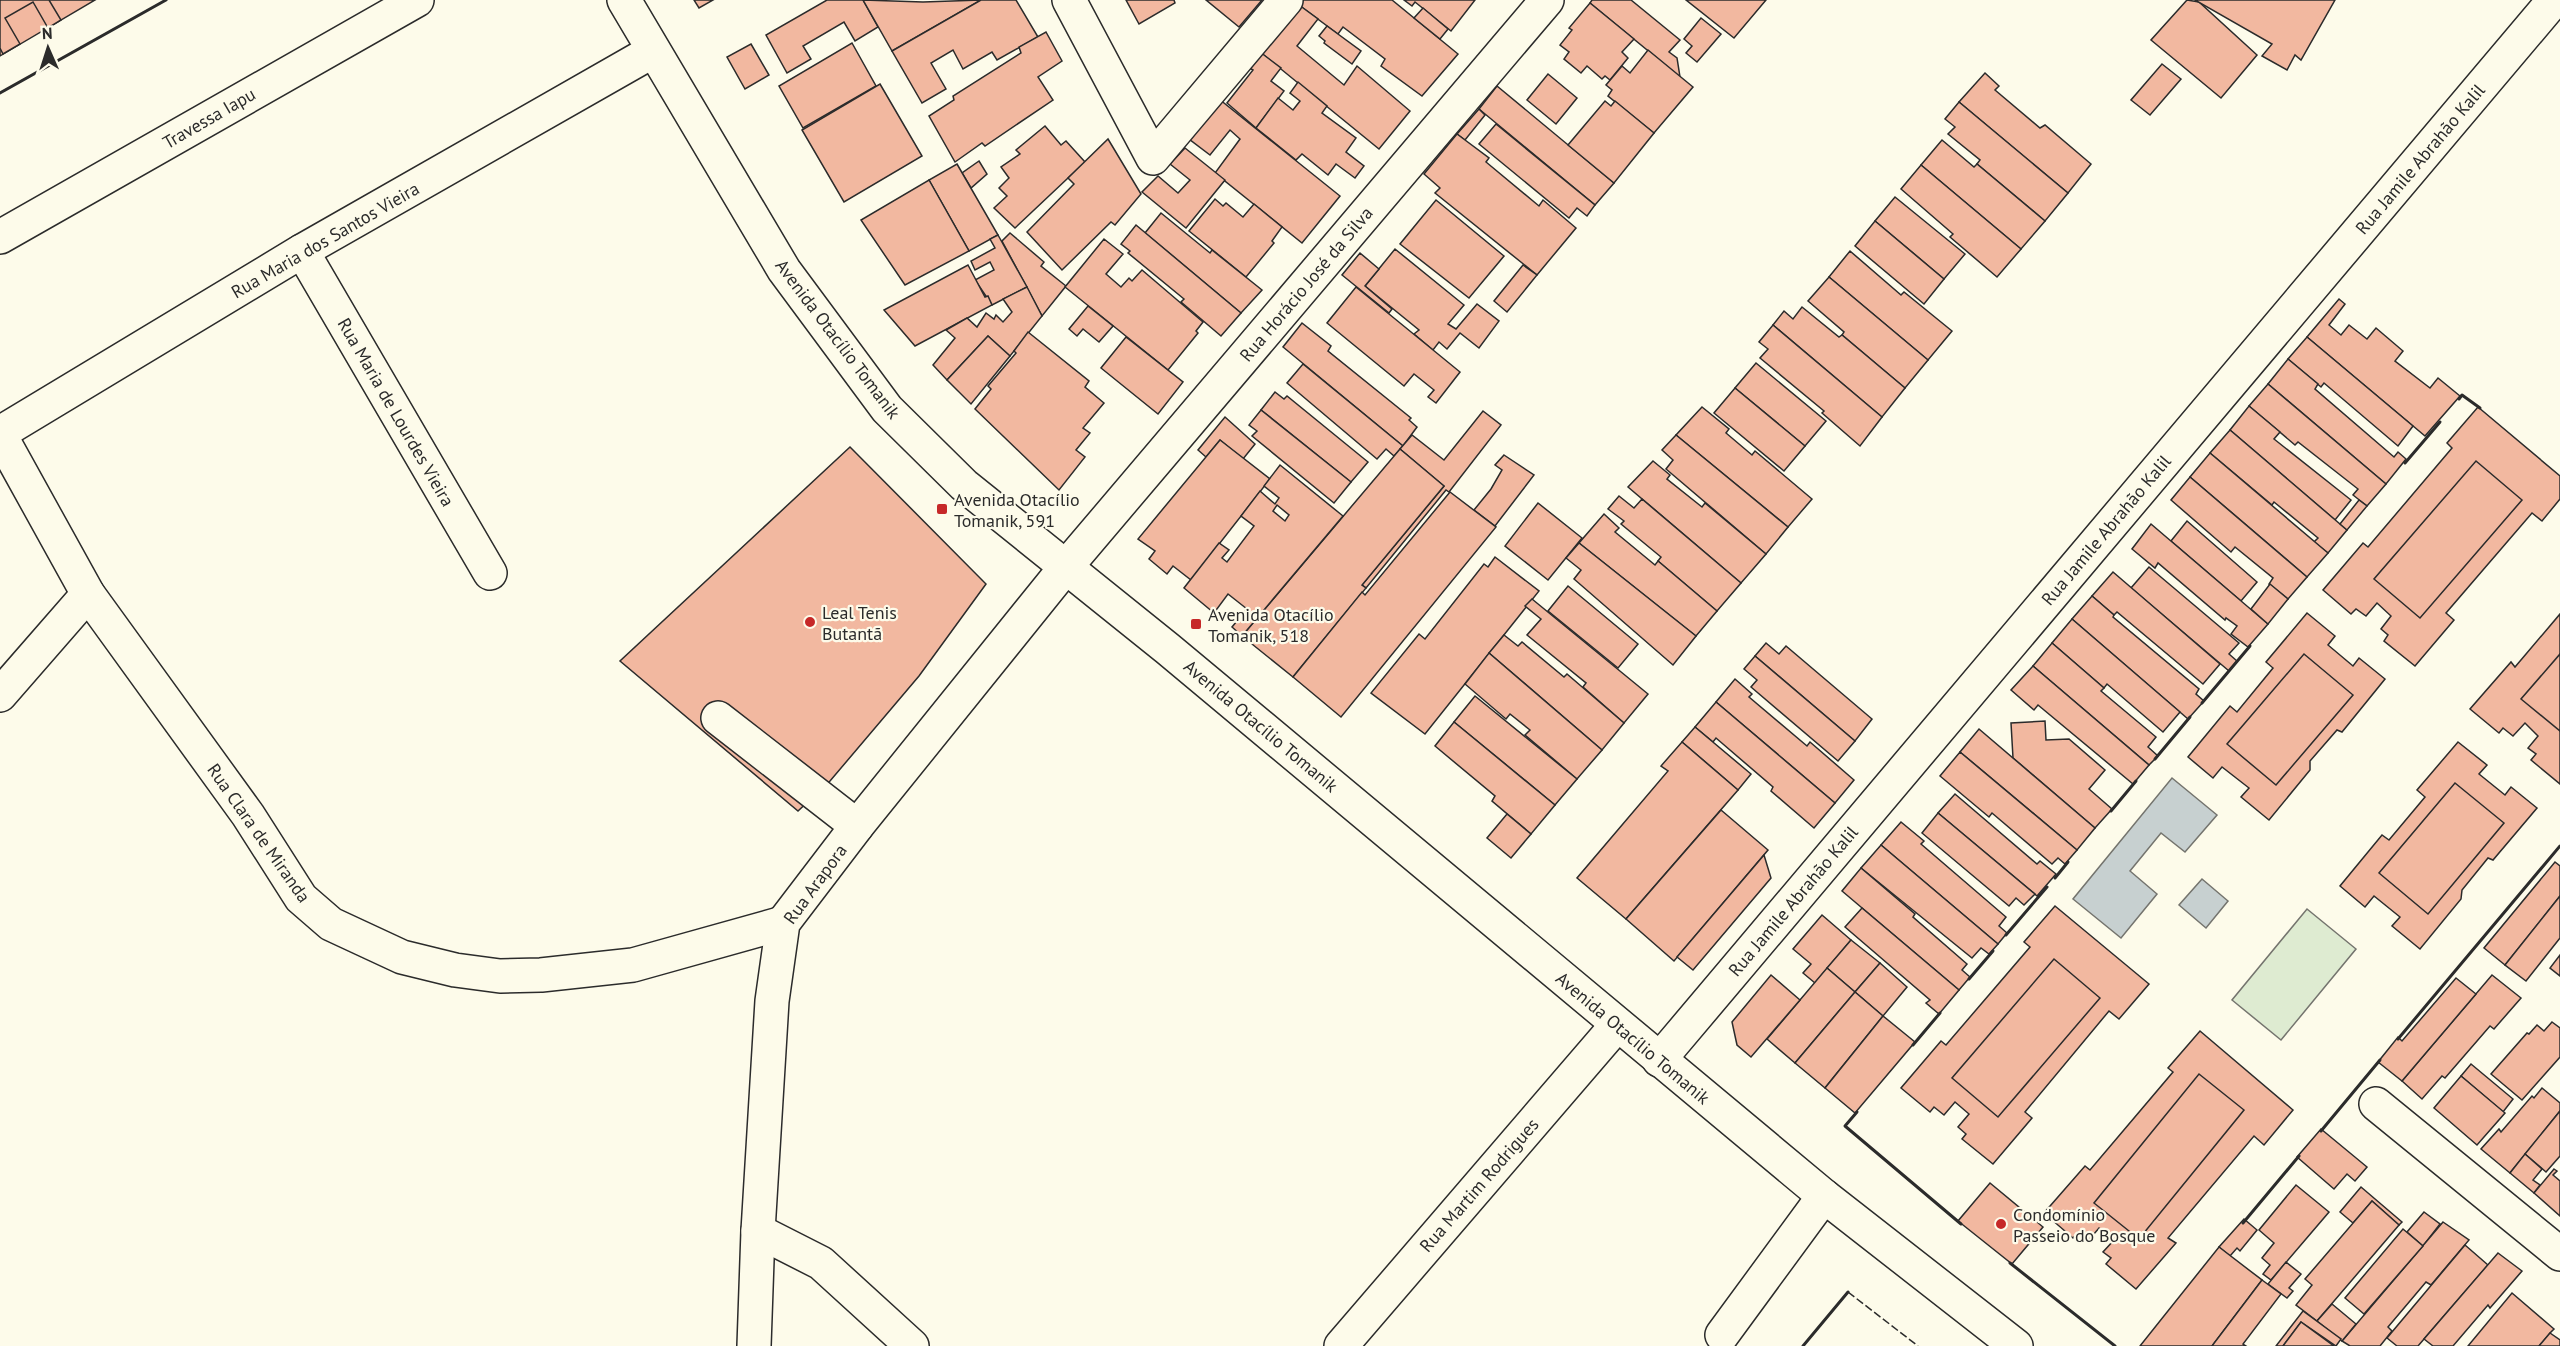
<svg xmlns="http://www.w3.org/2000/svg" width="2560" height="1346" viewBox="0 0 2560 1346" font-family="'PT Sans',sans-serif">
  <rect width="100%" height="100%" fill="#fdfbea"/>
  <polygon fill="#deebd1" stroke="#74746e" stroke-width="1.5" points="2307,909 2356,949 2281,1040 2232,1000"/>
  <g fill="#c7d0d0" stroke="#74746e" stroke-width="1.5">
    <polygon points="2172,778 2217,815 2185,852 2161,833 2130,871 2157,894 2121,938 2073,899"/>
    <polygon points="2202,879 2228,901 2206,928 2179,905"/>
  </g>
  <g fill="#f2b8a0" stroke="#2b2b2b" stroke-width="1.5" fill-rule="evenodd">
    <polygon points="0,0 95,0 0,56"/>
    <polygon points="0,0 49,0 61,20 48,28 33,2 5,18 20,44 3,54 0,48"/>
    <polygon points="694,0 713,0 699,8"/>
    <polygon points="827,0 863,0 878,27 855,41 844,22 803,46 811,59 787,73 766,35"/>
    <polygon points="863,0 923,2 981,0 892,51"/>
    <polygon points="981,0 1016,0 1038,37 997,60 992,52 963,69 953,50 931,63 946,89 922,103 892,51"/>
    <polygon points="1126,0 1174,0 1175,3 1139,24"/>
    <polygon points="1206,0 1262,0 1239,27"/>
    <polygon points="1303,0 1392,0 1458,54 1422,96 1381,66 1385,59 1343,27 1338,34 1299,5"/>
    <polygon points="1404,0 1475,0 1451,31 1415,2 1412,6"/>
    <polygon points="1592,0 1631,0 1680,40 1669,52 1677,58 1680,77 1590,3"/>
    <polygon points="1686,0 1766,0 1734,38"/>
    <polygon points="2187,0 2199,2 2257,55 2221,98 2151,40"/>
    <polygon points="2195,0 2335,0 2301,60 2295,55 2287,70 2262,56 2272,44"/>
    <polygon points="1590,3 1634,39 1622,52 1628,58 1610,80 1605,76 1602,79 1587,66 1581,73 1564,59 1569,52 1560,45 1572,30 1569,28"/>
    <polygon points="1299,5 1318,19 1297,46 1344,85 1357,66 1410,111 1379,149 1260,52"/>
    <polygon points="1423,8 1448,29 1440,39 1414,18"/>
    <polygon points="1701,18 1721,34 1697,62 1686,53 1692,46 1684,39"/>
    <polygon points="1327,26 1361,51 1352,64 1324,43 1325,41 1319,36"/>
    <polygon points="1046,32 1062,61 1038,77 1053,100 985,146 982,143 955,162 929,116 954,100 953,96 1021,53 1019,47"/>
    <polygon points="852,43 876,86 803,128 779,86"/>
    <polygon points="751,44 769,75 745,89 727,57"/>
    <polygon points="1648,50 1693,87 1654,133 1608,96 1612,90 1606,85 1622,66 1630,73"/>
    <polygon points="1260,52 1281,68 1271,81 1284,91 1256,128 1227,103 1253,70 1248,67"/>
    <polygon points="2162,64 2181,79 2150,115 2131,100"/>
    <polygon points="1985,73 1999,86 1995,90 2040,128 2045,125 2091,164 2068,193 1959,102"/>
    <polygon points="1548,74 1577,98 1556,124 1527,100"/>
    <polygon points="1298,82 1327,106 1322,113 1356,138 1346,152 1364,166 1355,178 1336,164 1328,175 1302,154 1296,160 1256,128 1278,98 1293,110 1300,101 1290,93"/>
    <polygon points="880,84 922,156 844,202 802,130"/>
    <polygon points="1497,86 1614,183 1595,205 1479,109"/>
    <polygon points="1219,99 1340,196 1302,243 1215,173 1240,139 1230,130 1210,155 1189,139"/>
    <polygon points="1605,101 1611,106 1615,101 1654,133 1614,183 1568,145"/>
    <polygon points="1959,102 2068,193 2045,221 1977,164 1980,160 1948,134 1955,127 1945,119"/>
    <polygon points="1479,109 1485,115 1465,140 1457,134"/>
    <polygon points="1496,124 1595,205 1587,216 1577,208 1569,218 1479,144"/>
    <polygon points="1045,126 1061,145 1066,141 1085,162 1015,228 994,208 1007,196 999,188 1009,178 1001,167 1020,154 1016,150"/>
    <polygon points="1457,134 1489,158 1486,162 1539,206 1543,200 1576,228 1537,275 1435,193 1440,188 1424,174"/>
    <polygon points="1108,139 1141,194 1115,225 1111,222 1062,270 1027,232 1074,184 1068,178"/>
    <polygon points="1942,140 1974,167 1977,164 2045,221 2021,249 1921,165"/>
    <polygon points="1185,148 1225,180 1186,228 1142,192 1158,176 1178,193 1190,180 1170,164"/>
    <polygon points="979,161 987,174 971,188 962,173"/>
    <polygon points="957,164 998,235 969,251 929,180"/>
    <polygon points="1921,165 2021,249 1997,277 1950,237 1953,234 1901,189"/>
    <polygon points="929,180 969,251 905,285 861,220"/>
    <polygon points="1895,197 1965,254 1944,279 1875,221"/>
    <polygon points="1215,199 1223,206 1226,203 1243,217 1254,204 1282,227 1272,241 1274,243 1246,277 1189,231"/>
    <polygon points="1436,200 1504,256 1469,298 1400,244"/>
    <polygon points="1161,213 1210,253 1212,250 1262,290 1241,313 1145,233"/>
    <polygon points="1875,221 1944,279 1924,304 1855,246"/>
    <polygon points="1136,225 1241,313 1221,336 1181,302 1184,299 1128,253 1130,251 1121,244"/>
    <polygon points="1010,233 1044,262 1041,266 1066,286 1042,316 1002,241"/>
    <polygon points="998,235 1027,287 992,305 975,280 994,270 990,262 975,270 971,261 995,248 990,239"/>
    <polygon points="1104,239 1123,254 1106,274 1121,287 1129,278 1132,281 1142,270 1203,322 1196,331 1198,333 1168,370 1065,287"/>
    <polygon points="1395,249 1464,305 1448,324 1456,329 1477,304 1499,321 1479,348 1460,333 1447,349 1439,342 1433,350 1414,334 1419,330 1365,286"/>
    <polygon points="1850,251 1901,295 1904,292 1952,331 1928,360 1829,277"/>
    <polygon points="1360,253 1379,269 1365,286 1392,309 1389,313 1342,275"/>
    <polygon points="968,265 985,297 988,296 992,305 915,346 884,310"/>
    <polygon points="1523,265 1537,275 1507,312 1494,301"/>
    <polygon points="1829,277 1928,360 1905,388 1842,335 1844,332 1808,301"/>
    <polygon points="1027,287 1042,316 1010,356 988,336 947,380 933,365 955,338 946,330 967,318 977,327 986,313 994,319 996,315 1003,322 1012,312 1003,299"/>
    <polygon points="1356,287 1460,372 1436,403 1428,397 1434,390 1414,374 1404,386 1327,323"/>
    <polygon points="2339,299 2345,304 2329,325 2341,335 2349,325 2367,339 2376,328 2403,351 2395,361 2430,388 2438,378 2460,396 2425,436 2307,337"/>
    <polygon points="1088,306 1113,326 1099,342 1083,329 1077,336 1069,329"/>
    <polygon points="1802,307 1839,337 1842,335 1905,388 1882,417 1773,325 1784,311 1793,319"/>
    <polygon points="1302,323 1331,346 1328,351 1411,418 1409,420 1417,427 1403,446 1283,347"/>
    <polygon points="1773,325 1882,417 1860,446 1822,413 1824,411 1760,358 1768,349 1759,342"/>
    <polygon points="1028,332 1089,381 1085,387 1104,403 1083,428 1090,433 1076,450 1085,457 1059,490 975,409 991,389 988,386 1016,353 1014,351"/>
    <polygon points="988,336 1010,356 971,404 947,380"/>
    <polygon points="1126,337 1183,382 1158,414 1101,368"/>
    <polygon points="2307,337 2413,426 2398,446 2324,383 2321,387 2288,359"/>
    <polygon points="2288,359 2318,384 2315,389 2394,457 2398,452 2406,459 2386,484 2268,384"/>
    <polygon points="1756,363 1826,421 1805,446 1735,388"/>
    <polygon points="1303,364 1403,446 1394,456 1386,449 1377,459 1287,383"/>
    <polygon points="2268,384 2386,484 2367,506 2353,495 2358,489 2298,442 2295,445 2249,406"/>
    <polygon points="1735,388 1805,446 1784,471 1714,413"/>
    <polygon points="1275,392 1284,399 1287,396 1368,462 1351,482 1261,410"/>
    <polygon points="2249,406 2280,432 2274,439 2351,500 2335,520 2230,430"/>
    <polygon points="1702,407 1729,429 1726,433 1752,455 1755,451 1812,499 1788,527 1676,435"/>
    <polygon points="2478,407 2560,476 2560,499 2542,521 2532,513 2446,613 2454,620 2415,666 2384,641 2388,635 2381,629 2391,616 2377,603 2366,616 2356,609 2351,614 2323,590 2363,543 2368,547 2452,448 2447,443"/>
    <polygon points="1261,410 1351,482 1334,503 1252,436 1257,431 1249,425"/>
    <polygon points="1483,411 1501,425 1449,492 1446,490 1366,588 1362,585 1444,486 1400,449 1412,435 1444,460"/>
    <polygon points="1225,417 1255,444 1243,459 1220,440 1206,457 1198,450"/>
    <polygon points="2230,430 2347,530 2328,553 2314,542 2318,538 2274,502 2272,505 2210,453"/>
    <polygon points="1676,435 1788,527 1766,554 1666,469 1673,460 1662,450"/>
    <polygon points="1220,440 1270,479 1191,580 1173,566 1167,574 1149,559 1155,551 1138,539"/>
    <polygon points="850,447 986,584 919,676 830,781 798,811 620,661"/>
    <polygon points="1400,449 1444,486 1362,585 1366,588 1293,677 1242,636"/>
    <polygon points="2210,453 2328,553 2307,577 2190,477"/>
    <polygon points="1504,455 1534,475 1495,526 1474,510 1491,489 1502,470 1495,465"/>
    <polygon points="1653,461 1670,475 1667,479 1702,507 1705,503 1766,554 1741,583 1628,487"/>
    <polygon points="2476,461 2522,500 2420,618 2374,579"/>
    <path d="M1280,465L1343,516L1242,636L1232,627L1247,609L1228,594L1214,613L1184,588L1219,543L1229,550L1222,558L1227,562L1254,526L1241,516L1260,491L1275,504L1279,498L1264,486ZM1277,505L1289,515L1285,521L1273,511Z"/>
    <polygon points="2190,477 2307,577 2288,599 2269,584 2273,578 2235,547 2231,552 2171,500"/>
    <polygon points="1450,492 1496,527 1341,717 1293,677 1362,592 1365,595"/>
    <polygon points="1619,496 1634,508 1642,499 1741,583 1717,611 1658,561 1661,557 1621,524 1624,521 1608,509"/>
    <polygon points="2359,500 2367,506 2347,530 2340,524"/>
    <polygon points="1538,503 1582,538 1548,580 1505,546"/>
    <polygon points="1604,514 1619,528 1615,532 1655,565 1658,561 1717,611 1696,636 1579,543"/>
    <polygon points="2187,521 2257,582 2241,601 2171,541"/>
    <polygon points="2151,524 2268,624 2248,647 2231,634 2237,626 2226,618 2225,620 2158,563 2155,568 2132,549"/>
    <polygon points="1579,543 1696,636 1673,665 1574,579 1581,570 1566,558"/>
    <polygon points="1495,557 1539,591 1425,734 1371,693 1419,634 1425,639 1484,564 1488,567"/>
    <polygon points="2149,567 2239,643 2229,654 2237,661 2229,671 2131,588"/>
    <polygon points="2113,572 2220,664 2203,684 2117,612 2114,615 2092,596"/>
    <polygon points="2270,584 2288,599 2268,624 2251,609"/>
    <polygon points="1568,586 1638,644 1618,668 1548,611"/>
    <polygon points="2092,596 2114,615 2113,617 2199,689 2196,694 2204,701 2188,719 2072,619"/>
    <polygon points="1532,599 1648,694 1624,723 1583,687 1586,683 1527,635 1541,619 1525,606"/>
    <polygon points="2307,613 2335,636 2328,645 2353,666 2359,658 2385,679 2342,732 2337,730 2310,761 2310,770 2269,820 2241,797 2249,788 2222,767 2213,778 2188,757 2230,706 2237,712 2273,668 2266,662"/>
    <polygon points="2560,614 2560,784 2531,760 2536,754 2528,748 2538,736 2525,723 2513,736 2503,728 2499,733 2470,709 2511,662 2515,667"/>
    <polygon points="2072,619 2180,712 2163,732 2107,684 2104,688 2052,643"/>
    <polygon points="1504,635 1518,646 1522,642 1564,677 1567,674 1624,723 1602,750 1489,653"/>
    <polygon points="1766,643 1779,654 1786,646 1872,719 1855,741 1755,656"/>
    <polygon points="2052,643 2104,688 2101,691 2156,737 2148,747 2158,756 2149,765 2033,666"/>
    <polygon points="1489,653 1602,750 1577,779 1525,735 1530,730 1510,714 1506,719 1465,684"/>
    <polygon points="2304,654 2353,695 2276,785 2227,744"/>
    <polygon points="2560,654 2560,731 2521,699"/>
    <polygon points="1755,656 1855,741 1838,761 1751,687 1757,680 1744,669"/>
    <polygon points="2033,666 2149,765 2133,784 2038,705 2034,710 2011,690"/>
    <polygon points="1735,679 1752,694 1749,697 1807,746 1810,742 1854,780 1835,803 1716,702"/>
    <polygon points="1475,696 1577,779 1555,805 1454,722"/>
    <polygon points="1716,702 1835,803 1814,828 1771,791 1773,787 1716,738 1713,742 1695,727"/>
    <polygon points="2045,721 2046,740 2069,739 2105,770 2089,789 2112,809 2095,828 2013,758 2011,723"/>
    <polygon points="1454,722 1555,805 1531,834 1492,801 1495,796 1435,746"/>
    <polygon points="1695,727 1751,774 1738,790 1682,742"/>
    <polygon points="1979,729 2095,828 2077,850 1960,752"/>
    <polygon points="1682,742 1738,790 1626,919 1577,878 1668,771 1661,766"/>
    <polygon points="2458,742 2487,765 2479,774 2505,795 2511,787 2537,808 2493,860 2488,858 2462,890 2461,899 2420,949 2392,926 2400,917 2374,896 2365,907 2340,886 2382,835 2389,840 2425,797 2417,790"/>
    <polygon points="1960,752 2077,850 2065,864 2058,858 2052,864 1992,813 1989,817 1940,776"/>
    <polygon points="2455,783 2504,823 2428,914 2379,873"/>
    <polygon points="1955,794 2037,864 2040,861 2056,874 2037,896 1938,813"/>
    <polygon points="1721,810 1768,850 1674,961 1626,919"/>
    <polygon points="1938,813 2035,894 2024,905 2016,898 2009,906 1922,833"/>
    <polygon points="1507,814 1531,834 1511,858 1487,838"/>
    <polygon points="1901,822 1924,841 1921,844 2006,917 1999,926 2007,933 1998,944 1881,845"/>
    <polygon points="1881,845 1998,944 1989,954 1981,948 1972,958 1861,868"/>
    <polygon points="1764,855 1771,878 1693,970 1677,957"/>
    <polygon points="2555,862 2560,866 2560,896 2505,965 2484,948"/>
    <polygon points="1861,868 1915,914 1913,917 1967,964 1962,970 1970,977 1959,990 1842,891"/>
    <polygon points="2560,896 2560,938 2526,981 2505,965"/>
    <polygon points="2055,906 2149,984 2119,1019 2109,1011 2025,1112 2032,1118 1993,1164 1962,1139 1966,1134 1958,1127 1969,1114 1955,1102 1944,1115 1934,1107 1930,1112 1901,1088 1941,1041 1946,1045 2030,947 2024,942"/>
    <polygon points="1862,908 1959,990 1939,1014 1926,1003 1930,1000 1845,927"/>
    <polygon points="1822,915 1851,940 1815,983 1803,973 1811,964 1793,949"/>
    <polygon points="1851,940 1880,963 1855,992 1827,968"/>
    <polygon points="2560,955 2560,976 2550,968"/>
    <polygon points="2054,959 2100,998 1998,1117 1952,1078"/>
    <polygon points="1880,963 1907,987 1883,1016 1855,992"/>
    <polygon points="1827,968 1855,992 1795,1063 1767,1039"/>
    <polygon points="1771,975 1800,1000 1751,1057 1737,1045 1732,1022"/>
    <polygon points="2492,975 2521,998 2494,1029 2490,1026 2445,1078 2442,1076 2422,1099 2402,1081"/>
    <polygon points="2456,978 2476,994 2402,1081 2378,1062 2398,1037 2402,1041"/>
    <polygon points="1855,992 1883,1016 1825,1088 1795,1063"/>
    <polygon points="1883,1016 1915,1042 1855,1113 1825,1088"/>
    <polygon points="2552,1022 2560,1028 2560,1057 2522,1100 2491,1074 2527,1033 2529,1034 2537,1025 2544,1031"/>
    <polygon points="2200,1031 2293,1110 2264,1145 2254,1136 2168,1238 2176,1243 2136,1289 2106,1264 2111,1258 2103,1252 2114,1240 2099,1228 2088,1241 2078,1232 2073,1238 2044,1213 2085,1166 2090,1170 2173,1072 2168,1068"/>
    <polygon points="2471,1064 2513,1099 2503,1112 2461,1076"/>
    <polygon points="2199,1074 2244,1110 2139,1239 2094,1203"/>
    <polygon points="2461,1076 2505,1113 2477,1145 2434,1108"/>
    <polygon points="2542,1088 2560,1103 2560,1111 2510,1173 2481,1149 2499,1129 2501,1132 2532,1096 2534,1098"/>
    <polygon points="2560,1111 2560,1156 2546,1172 2525,1154"/>
    <polygon points="2321,1129 2367,1167 2355,1181 2347,1174 2334,1189 2297,1157"/>
    <polygon points="2525,1154 2542,1169 2533,1180 2540,1185 2534,1193 2510,1173"/>
    <polygon points="2554,1169 2557,1171 2553,1175 2560,1181 2560,1216 2534,1193"/>
    <polygon points="1990,1183 2043,1227 2012,1264 1958,1221"/>
    <polygon points="2296,1185 2329,1212 2271,1280 2263,1274 2270,1265 2262,1258 2274,1243 2259,1230"/>
    <polygon points="2361,1187 2402,1222 2399,1225 2372,1201 2353,1223 2340,1212"/>
    <polygon points="2372,1201 2399,1225 2317,1321 2296,1305 2312,1285 2305,1279"/>
    <polygon points="2424,1212 2440,1224 2423,1246 2407,1232"/>
    <polygon points="2244,1219 2257,1230 2240,1251 2237,1248 2230,1256 2219,1247"/>
    <polygon points="2443,1222 2469,1240 2431,1285 2426,1282 2388,1327 2392,1331 2380,1346 2350,1346 2342,1341"/>
    <polygon points="2403,1229 2423,1246 2364,1314 2345,1298"/>
    <polygon points="2465,1245 2488,1265 2418,1346 2397,1346 2387,1338"/>
    <polygon points="2219,1247 2262,1280 2212,1346 2140,1346"/>
    <polygon points="2498,1253 2522,1271 2490,1308 2488,1305 2453,1346 2433,1346 2424,1339"/>
    <polygon points="2286,1262 2301,1274 2289,1288 2293,1291 2287,1298 2268,1284"/>
    <polygon points="2262,1280 2281,1294 2243,1344 2246,1346 2212,1346"/>
    <polygon points="2512,1293 2554,1329 2550,1333 2539,1346 2468,1346"/>
    <polygon points="2332,1304 2356,1324 2342,1341 2317,1321"/>
    <polygon points="2303,1311 2341,1339 2336,1346 2301,1322 2283,1346 2276,1346"/>
    <polygon points="2301,1322 2334,1346 2283,1346"/>
    <polygon points="2550,1333 2560,1340 2560,1346 2539,1346"/>
  </g>
  <g fill="none" stroke-linecap="round" stroke-linejoin="round">
    <g stroke="#2b2b2b" stroke-width="36">
      <g id="minor">
        <polyline points="624,0 784,270 887,409 964,485 1168,649 1824,1196 2016,1346"/>
        <polyline points="1069,0 1153,158 1286,0"/>
        <polyline points="0,237 417,0"/>
        <polyline points="302,251 490,573"/>
        <polyline points="0,433 302,251 653,51"/>
        <polyline points="0,435 88,594 248,815 301,898 331,924 402,957 455,970 500,976 541,975 633,965 783,923"/>
        <polyline points="0,695 88,594"/>
        <polyline points="718,718 857,826"/>
        <polyline points="1659,1060 2554,0"/>
        <polyline points="2376,1104 2560,1254"/>
        <polyline points="758,1231 821,1263 912,1346"/>
        <polyline points="1722,1335 1824,1196"/>
        <polyline points="754,1346 758,1231 772,1001 783,923 857,826 1065,568 1547,0"/>
        <polyline points="1341,1346 1617,1025"/>
      </g>
    </g>
    <use href="#minor" stroke="#fdfbea" stroke-width="33"/>
    <polyline stroke="#2b2b2b" stroke-width="1.5" stroke-dasharray="8 3" stroke-linecap="butt" points="1848,1292 1918,1346"/>
    <g stroke="#2b2b2b" stroke-width="3">
      <polyline points="0,93 166,0"/>
      <polyline points="2459,399 2462,395 2480,408"/>
      <polyline points="2405,463 2440,422"/>
      <polyline points="2202,703 2250,646"/>
      <polyline points="2155,759 2190,717"/>
      <polyline points="2111,811 2136,781"/>
      <polyline points="2055,878 2068,862"/>
      <polyline points="2006,935 2047,887"/>
      <polyline points="1969,979 1993,951"/>
      <polyline points="2398,1039 2560,846"/>
      <polyline points="1913,1045 1940,1013"/>
      <polyline points="1857,1112 1845,1126 1961,1224"/>
      <polyline points="2321,1131 2380,1060"/>
      <polyline points="2243,1223 2299,1156"/>
      <polyline points="2010,1263 2115,1346"/>
      <polyline points="1803,1346 1848,1292"/>
    </g>
  </g>
  <g fill="#c62828" stroke="#fdfbea" stroke-width="2">
    <rect x="936" y="503" width="12" height="12" rx="3"/>
    <circle cx="810" cy="622" r="6"/>
    <rect x="1190" y="618" width="12" height="12" rx="3"/>
    <circle cx="2001" cy="1224" r="6"/>
  </g>
  <g text-anchor="middle" dominant-baseline="central" stroke-width="4.5" stroke-linejoin="round" paint-order="stroke">
    <g font-size="18" fill="#2b2b2b" stroke="#fdfbea">
      <text transform="translate(209 118) rotate(-30)">Travessa Iapu</text>
      <text transform="translate(2420 159) rotate(-50)">Rua Jamile Abrahão Kalil</text>
      <text transform="translate(325 240) rotate(-30)">Rua Maria dos Santos Vieira</text>
      <text transform="translate(1306 284) rotate(-50)">Rua Horácio José da Silva</text>
      <text transform="translate(838 339) rotate(53)">Avenida Otacílio Tomanik</text>
      <text transform="translate(396 412) rotate(60)">Rua Maria de Lourdes Vieira</text>
      <text transform="translate(2106 530) rotate(-50)">Rua Jamile Abrahão Kalil</text>
      <text transform="translate(1261 726) rotate(40)">Avenida Otacílio Tomanik</text>
      <text transform="translate(259 833) rotate(55)">Rua Clara de Miranda</text>
      <text transform="translate(815 884) rotate(-54)">Rua Arapora</text>
      <text transform="translate(1793 901) rotate(-50)">Rua Jamile Abrahão Kalil</text>
      <text transform="translate(1633 1038) rotate(40)">Avenida Otacílio Tomanik</text>
      <text transform="translate(1479 1185) rotate(-49)">Rua Martim Rodrigues</text>
    </g>
    <g font-size="18" fill="#2b2b2b" stroke="#fdfbea" text-anchor="start">
      <text x="954" y="499">Avenida Otacílio<tspan x="954" dy="21">Tomanik, 591</tspan></text>
      <text x="822" y="612">Leal Tenis<tspan x="822" dy="21">Butantã</tspan></text>
      <text x="1208" y="614">Avenida Otacílio<tspan x="1208" dy="21">Tomanik, 518</tspan></text>
      <text x="2013" y="1214">Condomínio<tspan x="2013" dy="21">Passeio do Bosque</tspan></text>
    </g>
  </g>
  <g transform="translate(48 48) rotate(357)" stroke="#fdfbea" stroke-width="4.5" paint-order="stroke">
  <path d="M0-4.5L10 22L0 15L-10 22Z" fill="#2b2b2b"/>
  <text y="-9" font-size="16" font-weight="bold" text-anchor="middle" fill="#2b2b2b">N</text>
  </g>
</svg>
